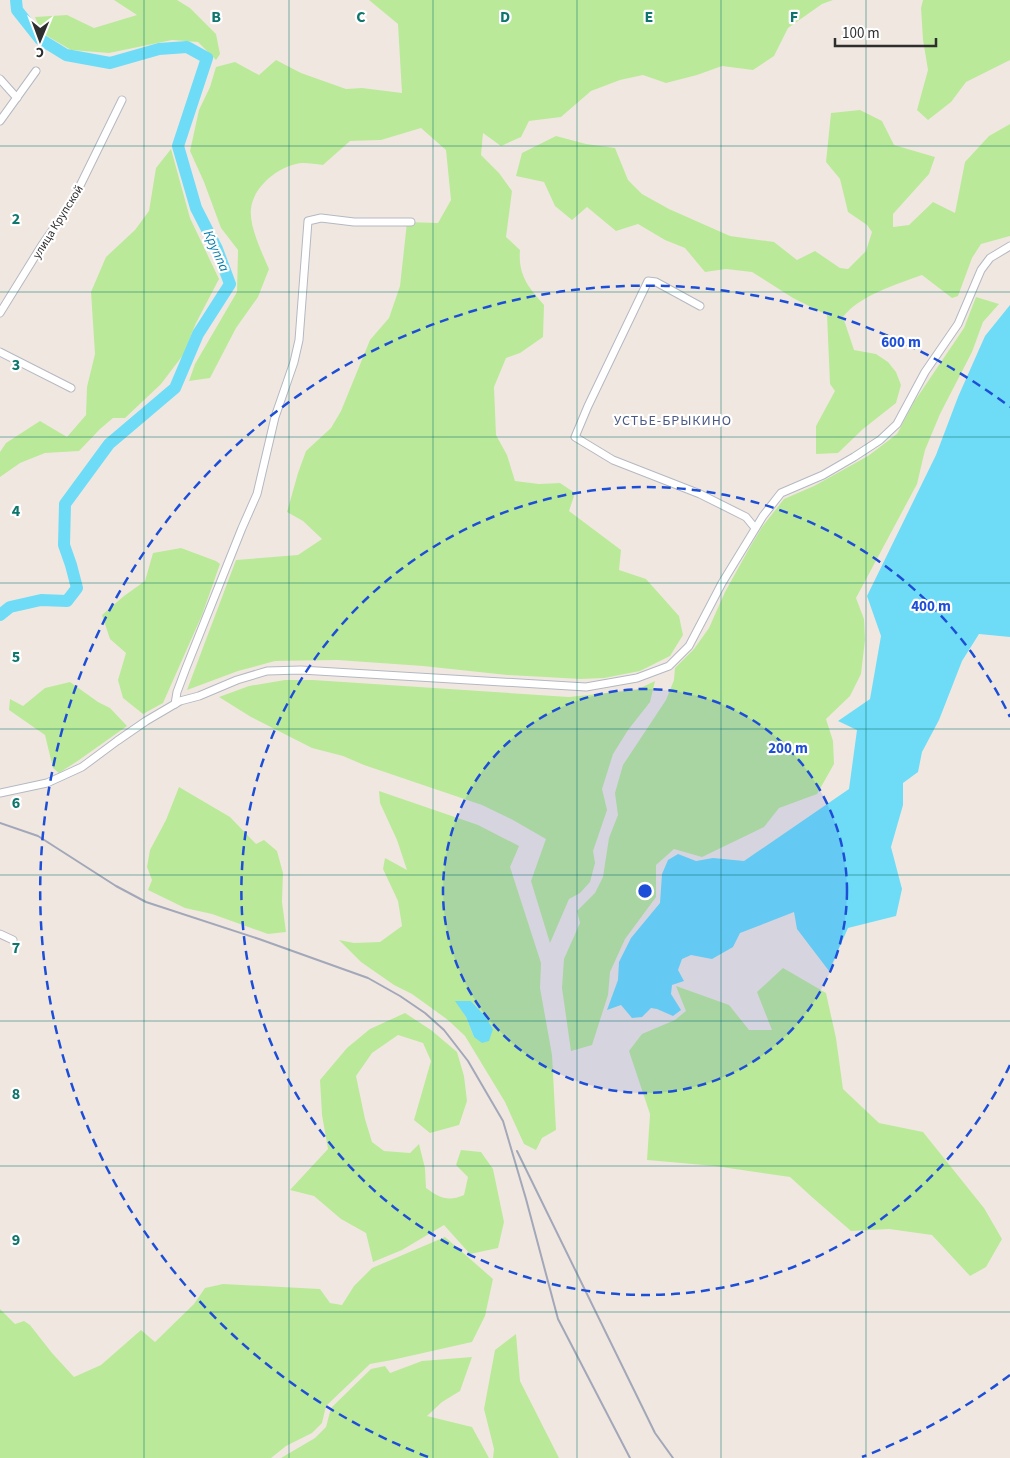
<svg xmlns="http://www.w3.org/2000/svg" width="1010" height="1458" viewBox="0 0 1010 1458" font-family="'Source Sans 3',sans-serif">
  <rect width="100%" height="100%" fill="#f0e8e0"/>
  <g fill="#bbe99a" fill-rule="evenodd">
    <polygon points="114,0 177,0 190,8 216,34 220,54 216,60 198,42 172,40 109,53 71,50 42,33 35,17 67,15 94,28 137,15"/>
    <path d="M369,0H833L822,4L788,28L774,56L753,70L722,66L697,75L666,83L643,75L620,80L591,91L561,117L529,121L521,137L501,146L483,133L481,155L499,173L512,191L506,237L520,250C518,275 528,287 544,305L543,337L520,353L506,358L494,387L496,435L507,455L515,481L539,484L560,483L575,493L569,511L621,550L619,570L646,579L679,616L683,635L670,656L640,671L604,678L581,679L507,675L423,666L337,660L275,661L238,671L187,690L236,560L298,555L322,539L303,521L287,512L298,473L306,451L331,428L341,411L370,340L389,318L400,286L407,222L438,223L451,200L446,150L421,128L381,140L350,141L323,165C316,164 309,163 303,163C281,164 253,186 251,209C249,226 262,253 269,269L258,297L236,328L210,378L189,381L195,364L237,292L238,250L221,228L204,182L190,151L199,110L210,87L216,67L235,62L259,75L276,60L301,73L346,89L362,88L402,93L398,24Z"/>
    <polygon points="923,0 1010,0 1010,60 966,82 951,102 928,120 917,110 928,70 923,40 921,8"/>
    <path d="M860,110L882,121L894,145L935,157L929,174L893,214V227L909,225L933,202L955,213L965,162L989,136L1010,124V236L981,244L972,258L958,296L952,298L922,275C897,284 859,296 843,317L854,350L876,354L888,362L896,372L901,385L896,403L863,429L838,453L816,454V426L835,391L830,384L827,315L793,298L752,272L726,269L705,272L685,248L665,240L638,224L616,231L587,207L572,220L555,206L544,182L516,176L522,153L556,136L586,144L615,148L628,180L642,194L669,209L730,236L774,242L797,260L815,251L840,268L848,269L866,251L872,232L867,225L848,212L840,179L826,162L831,113Z"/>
    <polygon points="171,149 190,218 219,279 196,323 183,355 161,384 125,418 113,418 100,429 79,451 45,453 20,463 0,477 0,452 6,443 40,421 67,437 86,415 87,387 95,354 91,292 106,257 135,230 149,211 156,168"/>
    <polygon points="976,297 999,304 983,322 972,352 940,414 925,450 917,484 856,598 864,619 865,640 861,674 850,696 826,719 833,741 834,764 817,794 779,808 764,827 702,857 674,849 656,865 656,897 625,939 610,972 608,995 592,1045 571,1051 562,988 564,959 580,923 577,911 595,893 603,877 609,838 618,815 615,793 623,765 666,700 674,680 675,668 694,649 709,628 725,592 750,547 762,527 784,499 814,486 868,456 897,434 914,402 964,328"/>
    <polygon points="181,548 216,561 220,564 202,615 163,703 143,714 123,698 118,680 126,653 110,639 102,615 124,596 145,581 153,553"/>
    <polygon points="285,680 313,680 569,697 636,690 655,681 650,702 628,730 613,754 602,789 607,810 593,851 595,863 590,882 580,893 569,899 550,943 531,881 546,839 513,820 482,805 364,765 343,756 312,748 251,717 219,697 249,686"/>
    <polygon points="70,682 98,702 110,708 127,726 79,760 59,773 53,768 45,735 9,710 10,699 23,706 45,688"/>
    <polygon points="179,787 230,817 256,844 264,840 277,851 283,873 282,902 286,932 268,934 212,914 185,908 148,890 152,880 147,867 150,850 166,820"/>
    <path d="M379,791L478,825L519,846L510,867L541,963L540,988L552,1055L556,1130L542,1138L536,1150L524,1144L505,1102L465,1036L448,1020L412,994L394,985L361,962L339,940L354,943L380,942L402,926L398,901L383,869L385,858L407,870L397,840L380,803ZM456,1001H471L485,1016L493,1029L474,1037L466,1017Z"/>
    <polygon points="783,968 826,993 836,1038 843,1089 879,1123 923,1132 984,1208 1002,1239 986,1267 970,1276 932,1235 889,1229 851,1231 813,1198 790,1177 715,1166 647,1160 650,1114 629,1051 642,1034 675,1020 686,1011 676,986 729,1005 749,1030 772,1030 757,992"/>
    <path d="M405,1013L431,1030L457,1052L464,1076L467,1101L459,1125L430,1133L414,1120L431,1061L423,1043L398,1035L372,1053L356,1076L365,1119L372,1142L384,1151L410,1153L419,1144L425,1168L426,1188C440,1198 448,1202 464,1195L468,1177L456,1165L461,1150L481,1152L493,1169L504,1222L498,1248L470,1254L444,1225L402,1250L373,1262L366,1233L341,1219L314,1196L290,1190L328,1149L322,1115L320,1080L347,1048L370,1029Z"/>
    <polygon points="445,1237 493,1279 485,1316 472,1342 392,1360 370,1364 326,1406 322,1423 312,1433 286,1446 271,1458 0,1458 0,1309 15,1324 24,1321 30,1325 52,1353 74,1377 101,1365 141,1330 155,1342 194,1304 205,1288 223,1284 320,1289 330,1303 342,1305 354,1286 372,1268"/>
    <polygon points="516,1334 520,1381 559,1458 493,1458 494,1449 484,1409 495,1350"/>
    <polygon points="472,1357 460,1391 442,1402 427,1416 472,1427 489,1458 281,1458 315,1438 326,1427 331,1408 371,1369 385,1366 390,1373 422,1361"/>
  </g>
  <g fill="#6edcf7">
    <polygon points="1010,305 1010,637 979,634 962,661 939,720 922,752 918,772 903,783 903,805 891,847 902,889 896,916 848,928 829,971 797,929 794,912 740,933 733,947 712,959 691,955 682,959 678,970 684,981 672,985 671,994 681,1010 673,1016 657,1009 651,1008 642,1017 632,1018 621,1005 607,1010 618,980 619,962 631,938 660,903 662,874 668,860 678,854 696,861 713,858 744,861 849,789 857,730 838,721 870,699 881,636 867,596 936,455 958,397 985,336"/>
    <polygon points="455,1001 471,1001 485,1016 493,1029 489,1041 482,1043 474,1037 466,1017"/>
  </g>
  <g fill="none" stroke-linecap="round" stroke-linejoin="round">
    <polyline stroke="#6edcf7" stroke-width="12" points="0,615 10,607 41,600 67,601 77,588 71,565 64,545 65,504 109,444 175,388 198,334 230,284 217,249 196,208 178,146 207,58 187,47 159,49 110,63 66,55 40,39 17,10 16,0"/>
    <g stroke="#b4b8c2" stroke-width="9">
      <g id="minor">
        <polyline points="0,79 17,98"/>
        <polyline points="0,121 36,71"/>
        <polyline points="700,306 656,282 648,281 588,406 575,437 613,460 700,494 746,517 755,528"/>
        <polyline points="0,313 42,245 72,202 122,100"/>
        <polyline points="0,352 71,388"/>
        <polyline points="175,704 177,692 186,668 242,528 257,494 275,417 294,362 299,340 308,221 321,218 354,222 411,222"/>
        <polyline points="0,793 47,783 82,767 117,741 146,721 180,701 199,696 237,680 267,671 301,670 586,687 637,678 669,666 689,646 722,583 763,516 781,493 823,475 854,457 880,440 897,424 925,372 958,324 981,270 990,258 1010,246"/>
        <polyline points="0,934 13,940"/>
      </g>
    </g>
    <use href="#minor" stroke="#fff" stroke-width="7"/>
    <g stroke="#a2a7b9" stroke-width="2">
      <polyline points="0,823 38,836 116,886 146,902 259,939 368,978 400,996 425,1013 444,1030 468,1061 503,1121 526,1199 558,1319 630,1458"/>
      <polyline points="517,1151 655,1433 673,1458"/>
    </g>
  </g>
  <path fill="none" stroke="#0f766e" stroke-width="1" stroke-opacity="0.55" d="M144,0V1458M289,0V1458M433,0V1458M577,0V1458M721,0V1458M866,0V1458M0,146H1010M0,292H1010M0,437H1010M0,583H1010M0,729H1010M0,875H1010M0,1021H1010M0,1166H1010M0,1312H1010"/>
  <circle cx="645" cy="891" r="202" fill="#1d4ed8" fill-opacity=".12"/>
  <g fill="none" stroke="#1d4ed8" stroke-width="2.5" stroke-dasharray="9 6">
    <circle cx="645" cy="891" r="202"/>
    <path d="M1010 1065A404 404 0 1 1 1010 717"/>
    <path d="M1010 1375A606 606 0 0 1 862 1457M428 1457A606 606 0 1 1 1010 407"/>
  </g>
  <g text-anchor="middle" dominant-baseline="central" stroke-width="4.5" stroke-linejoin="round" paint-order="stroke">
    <g font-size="12" fill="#2e2e2e" stroke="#fff">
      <text transform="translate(58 222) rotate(-58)">улица Крупской</text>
    </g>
    <g font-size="14" font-style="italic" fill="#057eab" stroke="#fff">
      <text transform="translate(216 251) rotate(66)">Круппа</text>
    </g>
    <g font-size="14" letter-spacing="1" fill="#4a5883" stroke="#fff">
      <text x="673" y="421">УСТЬЕ-БРЫКИНО</text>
    </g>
  </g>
  <g font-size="16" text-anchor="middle" font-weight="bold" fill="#0f766e" stroke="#fff" stroke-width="4.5" stroke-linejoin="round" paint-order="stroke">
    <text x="216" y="22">B</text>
    <text x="361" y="22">C</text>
    <text x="505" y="22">D</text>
    <text x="649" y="22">E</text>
    <text x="794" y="22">F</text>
    <text x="16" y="224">2</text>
    <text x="16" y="370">3</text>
    <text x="16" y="516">4</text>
    <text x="16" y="662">5</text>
    <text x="16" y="808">6</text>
    <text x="16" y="953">7</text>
    <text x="16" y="1099">8</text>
    <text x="16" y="1245">9</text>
  </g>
  <circle cx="645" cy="891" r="8" fill="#1d4ed8" stroke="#fff" stroke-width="2.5"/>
  <g font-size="15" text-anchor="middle" font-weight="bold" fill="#1d4ed8" stroke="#fff" stroke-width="4.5" stroke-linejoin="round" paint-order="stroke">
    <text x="901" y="347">600 m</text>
    <text x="931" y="611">400 m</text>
    <text x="788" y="753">200 m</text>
  </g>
  <g transform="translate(40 40) rotate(181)" stroke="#ffffff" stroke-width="4" paint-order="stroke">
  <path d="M0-4L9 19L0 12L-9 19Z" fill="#2e2e2e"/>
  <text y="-8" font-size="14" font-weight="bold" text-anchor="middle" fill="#2e2e2e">С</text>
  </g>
  <path d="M835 38v8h101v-8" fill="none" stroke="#2e2e2e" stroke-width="2.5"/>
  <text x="842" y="38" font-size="15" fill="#2e2e2e" stroke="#ffffff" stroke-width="4" paint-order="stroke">100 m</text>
</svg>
